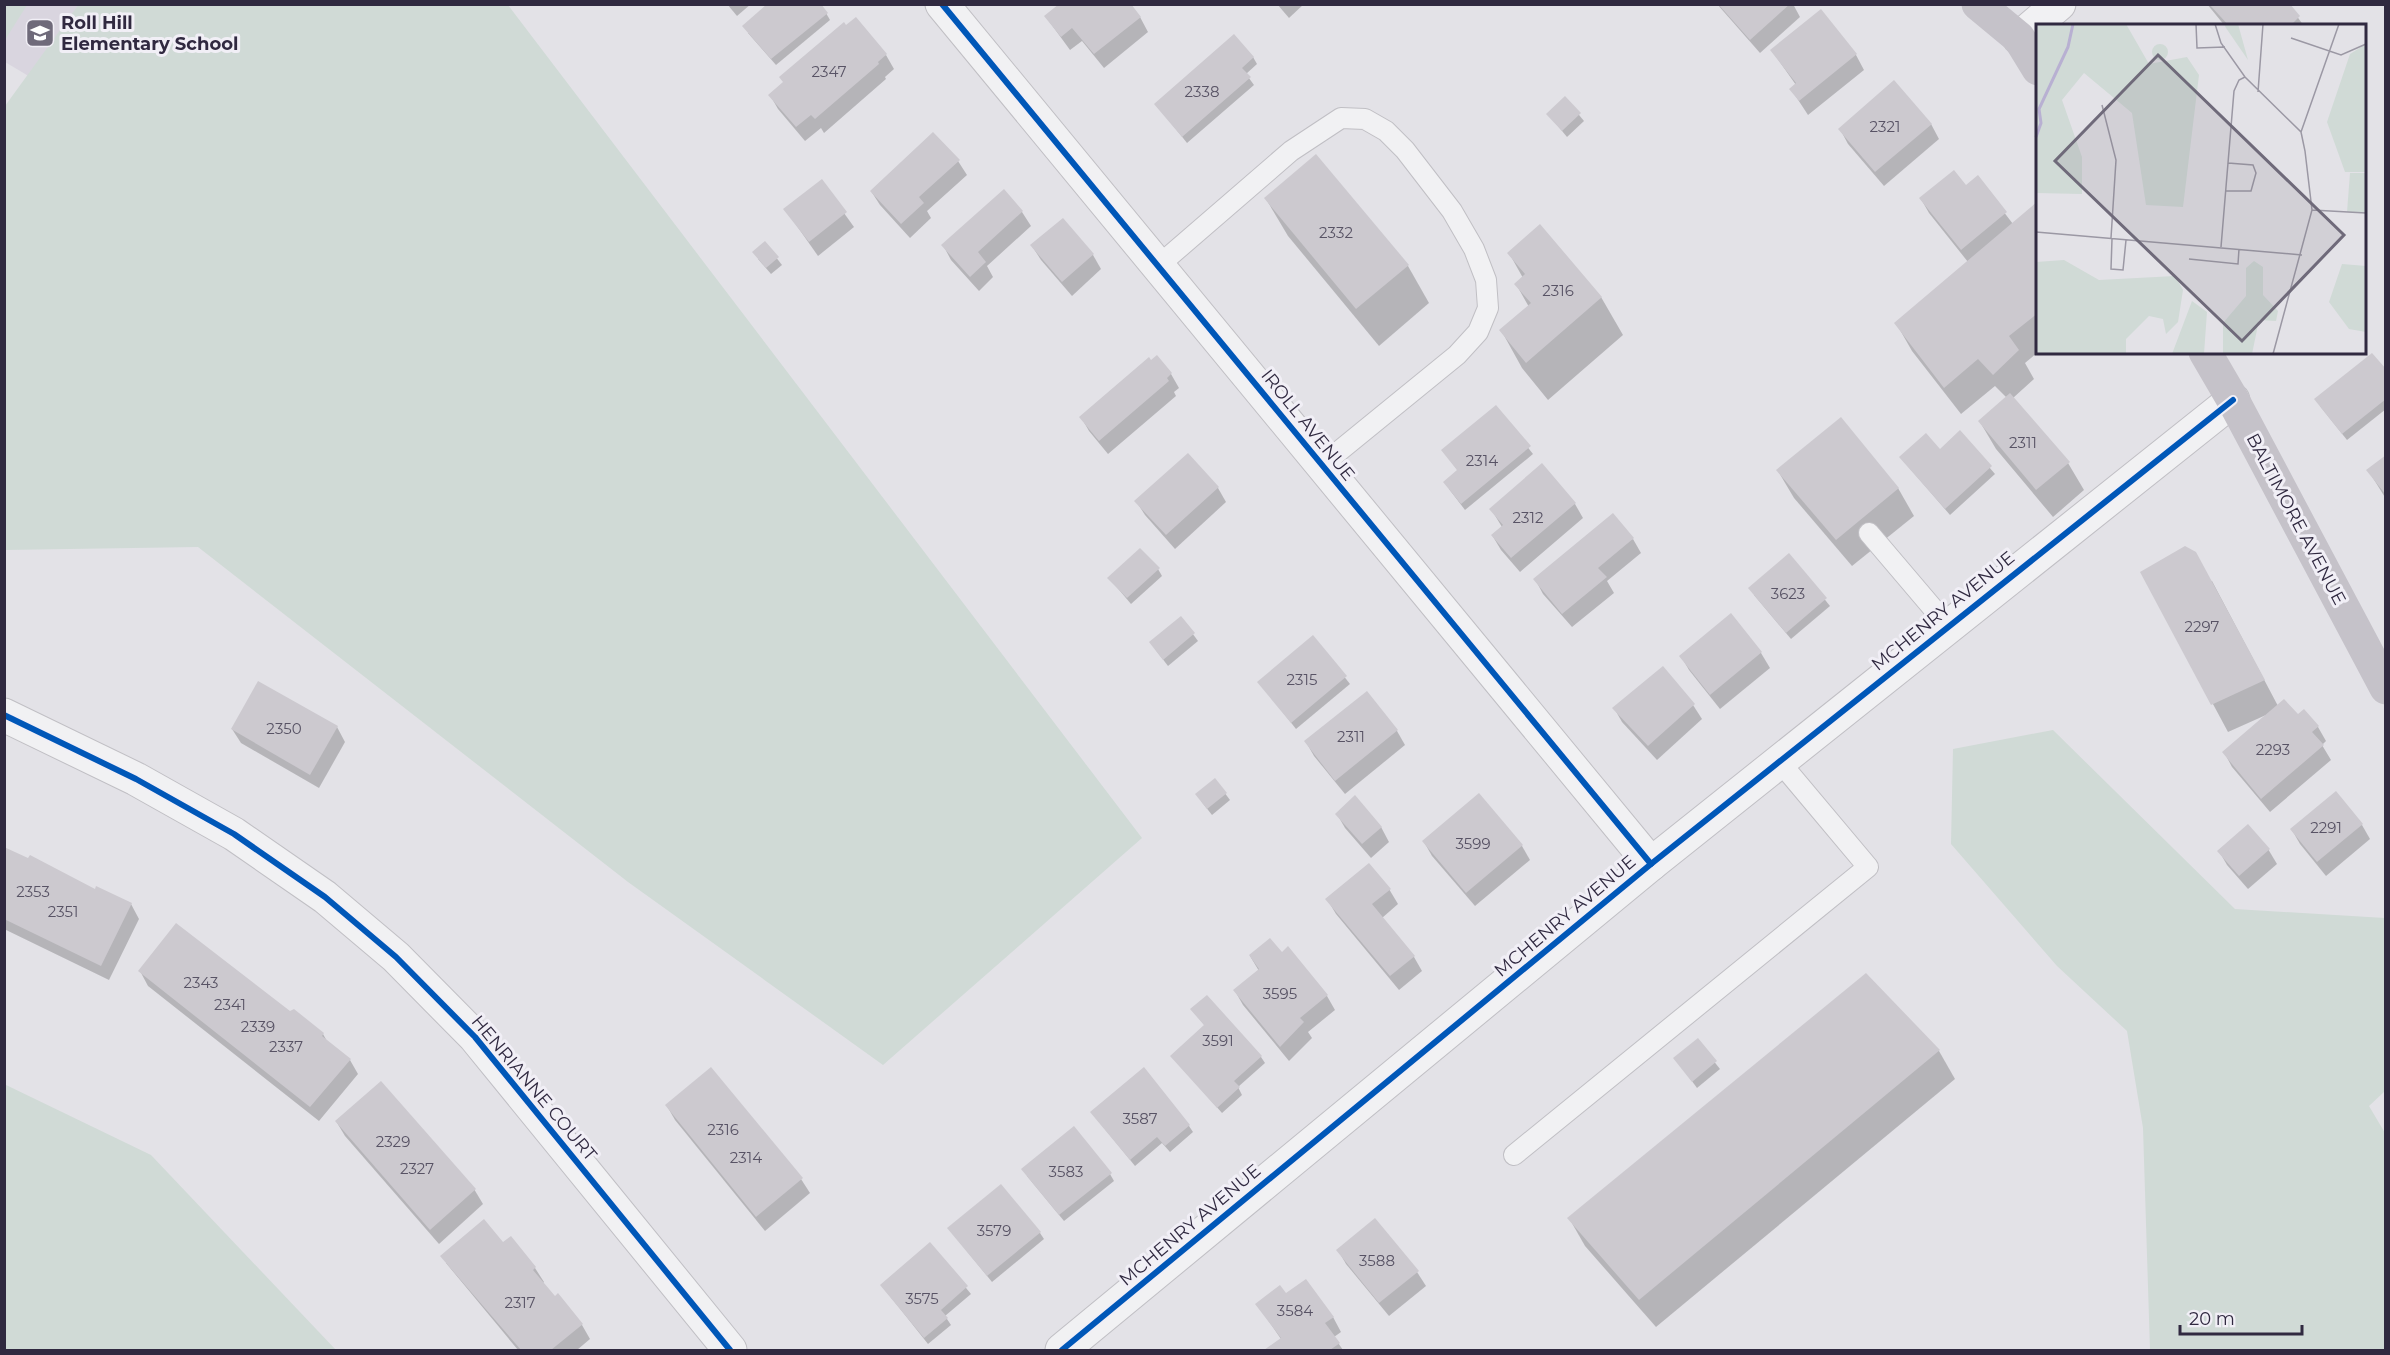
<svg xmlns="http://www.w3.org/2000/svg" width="2390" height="1355" viewBox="0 0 2390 1355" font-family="Montserrat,sans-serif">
  <rect width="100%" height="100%" fill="#e3e2e7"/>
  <polygon fill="#d9d5df" points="4,5 98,5 37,81 5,62"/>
  <g fill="#d0dad6">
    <polygon points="5,4 27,5 5,40 4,5"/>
    <polygon points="79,4 508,5 1142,838 883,1065 628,882 198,547 5,550 5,106"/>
    <polygon points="2053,730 2235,909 2385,918 2385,1091 2369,1106 2385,1133 2385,1350 2150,1350 2143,1128 2127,1031 2057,966 1951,844 1953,749"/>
    <polygon points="4,1084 151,1155 336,1350 5,1350"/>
  </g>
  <g fill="#0003">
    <polygon points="727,4 751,4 737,16"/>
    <polygon points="1277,4 1304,4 1289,18"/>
    <polygon points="1717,4 1793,4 1800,17 1760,53"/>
    <polygon points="2207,4 2288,4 2304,26 2225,26"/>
    <polygon points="1821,11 1856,55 1864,70 1808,115 1791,89 1796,85 1772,51"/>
    <polygon points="826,13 830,20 776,65 748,33"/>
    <polygon points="1046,17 1140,17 1148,32 1104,68 1082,41 1070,50"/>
    <polygon points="886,55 894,69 885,77 886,79 824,133 821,128 805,141 778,109 770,95"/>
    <polygon points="1253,57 1257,64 1246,74 1254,85 1187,143 1156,104"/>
    <polygon points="1565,98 1584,121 1567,137 1548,114"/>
    <polygon points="1931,124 1939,139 1884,186 1848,144 1840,129"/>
    <polygon points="958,161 967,175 927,211 931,218 910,238 880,205 871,191"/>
    <polygon points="1977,177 2013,224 2038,203 2038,352 2025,363 2034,379 2013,398 2068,463 2084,490 2053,517 1996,449 1980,422 2007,398 1995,386 1961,414 1912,351 1896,323 1968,262 1929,213 1921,199 1965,187"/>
    <polygon points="821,181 854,227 818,256 785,209"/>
    <polygon points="1003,191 1022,212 1031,226 987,266 993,277 979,291 951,260 943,245"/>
    <polygon points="1266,199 1408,266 1429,303 1379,346 1288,236"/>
    <polygon points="1063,220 1093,255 1101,269 1072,296 1041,260 1032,246"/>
    <polygon points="765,243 782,265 771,274 758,259"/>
    <polygon points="1509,253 1601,297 1623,335 1548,400 1522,368 1501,330 1529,307 1516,284 1523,278"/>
    <polygon points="1157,357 1171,374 1179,388 1174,392 1176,396 1108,454 1089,431 1081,417"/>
    <polygon points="2386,371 2386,409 2347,440 2320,406"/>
    <polygon points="1496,407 1533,454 1465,510 1449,489 1458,471 1443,450"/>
    <polygon points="1960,433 1995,474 1950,515 1901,458 1940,451"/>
    <polygon points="1188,455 1218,488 1226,502 1175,549 1145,515 1136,501"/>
    <polygon points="2386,457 2386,499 2368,470"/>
    <polygon points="1778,471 1898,488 1914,516 1852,566 1794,498"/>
    <polygon points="1575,504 1583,518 1520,572 1501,550 1492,535 1502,527 1491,509"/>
    <polygon points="1633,539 1641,553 1607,581 1614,593 1572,627 1543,594 1535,579"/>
    <polygon points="1789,555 1830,606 1791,639 1754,595"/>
    <polygon points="1158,569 1162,576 1131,604 1109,578"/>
    <polygon points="2142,572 2212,581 2278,706 2318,727 2326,741 2322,745 2331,760 2270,812 2232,767 2224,752 2266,715 2228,732"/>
    <polygon points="1731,615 1761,653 1770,668 1720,709 1689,670 1681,656"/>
    <polygon points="1181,618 1198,641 1168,666 1155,649"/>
    <polygon points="1313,637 1350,684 1296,729 1259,682"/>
    <polygon points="1367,693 1397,731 1405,745 1345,794 1314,756 1306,742"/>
    <polygon points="1693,705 1702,719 1657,760 1622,722 1614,708"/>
    <polygon points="337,727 345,742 319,788 241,743 232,729"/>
    <polygon points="1215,780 1230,800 1212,815 1201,801"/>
    <polygon points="1337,814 1381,827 1389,842 1371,858 1345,828"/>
    <polygon points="2362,825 2370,839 2326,876 2300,844 2292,830"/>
    <polygon points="1424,842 1522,846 1530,860 1475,906 1432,856"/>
    <polygon points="4,848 95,891 131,904 139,919 109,980 4,929"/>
    <polygon points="2268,849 2277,864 2248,889 2227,865 2219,851"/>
    <polygon points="1389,889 1398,904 1382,918 1414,957 1422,971 1399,990 1336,914 1327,899"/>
    <polygon points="1282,954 1327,996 1335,1010 1308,1032 1312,1038 1289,1061 1243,1005 1235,991 1259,971 1250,956"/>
    <polygon points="140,971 290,1013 323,1034 328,1043 350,1060 358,1074 319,1121 148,986"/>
    <polygon points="1866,975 1939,1051 1955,1079 1656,1327 1585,1246 1569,1218"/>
    <polygon points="1192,1009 1261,1057 1265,1063 1238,1087 1242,1095 1222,1113 1172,1056 1205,1026"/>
    <polygon points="1697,1040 1720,1069 1697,1088 1675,1058"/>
    <polygon points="667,1106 801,1179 810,1193 765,1231 675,1120"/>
    <polygon points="1092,1113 1189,1126 1193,1132 1170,1152 1162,1143 1135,1166"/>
    <polygon points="336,1121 474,1189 483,1204 439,1244 345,1136"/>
    <polygon points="1110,1174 1114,1181 1064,1221 1027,1176"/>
    <polygon points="949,1229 1040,1233 1044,1239 992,1282"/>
    <polygon points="502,1243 535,1268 544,1282 542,1284 582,1325 590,1339 577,1350 518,1350 446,1263"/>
    <polygon points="930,1244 971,1294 945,1316 951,1325 928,1344 882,1286"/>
    <polygon points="1338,1250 1417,1272 1426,1286 1389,1316 1346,1264"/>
    <polygon points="1286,1295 1333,1317 1341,1332 1334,1337 1343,1350 1267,1350 1281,1339 1257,1304"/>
  </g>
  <g fill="#ccc9cf">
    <polygon points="767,4 821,4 828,13 771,59 742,26"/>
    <polygon points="1059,4 1131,4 1141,17 1094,54 1072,28 1061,37 1044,16"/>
    <polygon points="1718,4 1790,4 1750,40"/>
    <polygon points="2209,4 2290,4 2300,16 2290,26 2229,26"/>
    <polygon points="1821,9 1857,54 1799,101 1789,89 1796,83 1770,50"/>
    <polygon points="856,17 887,54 878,62 879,64 815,119 811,115 796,127 768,95 783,82 779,77 844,22 846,25"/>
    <polygon points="1234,34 1254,57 1242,68 1251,77 1182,137 1154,104"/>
    <polygon points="1894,80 1932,124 1875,172 1838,129"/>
    <polygon points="1565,96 1581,113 1562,131 1546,114"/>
    <polygon points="933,132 960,160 919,197 924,203 901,224 870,191"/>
    <polygon points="1316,154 1409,265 1356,309 1264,198"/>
    <polygon points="1954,170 1966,185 1978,175 2007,212 1961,250 1919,198"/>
    <polygon points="822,179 847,212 809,242 783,209"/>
    <polygon points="1004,189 1023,211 978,252 986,262 970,277 941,245"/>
    <polygon points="2038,201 2038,313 2009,336 2019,350 1993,375 1978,359 1944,388 1894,323"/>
    <polygon points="1063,218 1094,254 1062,282 1030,245"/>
    <polygon points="1540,224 1602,297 1526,363 1499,330 1531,303 1514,284 1525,274 1507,253"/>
    <polygon points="765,241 779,257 766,268 752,252"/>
    <polygon points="2372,353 2386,369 2386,399 2342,434 2314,399"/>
    <polygon points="1157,355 1172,373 1167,378 1169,381 1099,441 1079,417 1149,357 1151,360"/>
    <polygon points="2010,393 2070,462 2036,490 1978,421"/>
    <polygon points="1496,405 1531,446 1461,504 1443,482 1457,470 1441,450"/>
    <polygon points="1841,417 1899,488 1836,540 1776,470"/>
    <polygon points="1960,430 1992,466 1945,509 1899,457 1926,433 1940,449"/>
    <polygon points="1188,453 1219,487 1166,535 1134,501"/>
    <polygon points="2386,455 2386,495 2366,470"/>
    <polygon points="1542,463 1576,503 1511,558 1491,535 1503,525 1489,509"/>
    <polygon points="1613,513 1634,538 1598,568 1607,577 1562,614 1533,579"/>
    <polygon points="2185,546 2196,552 2265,680 2211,705 2140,572"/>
    <polygon points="1140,548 1160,568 1127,598 1107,578"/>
    <polygon points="1789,553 1827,598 1786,633 1748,588"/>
    <polygon points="1731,613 1762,652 1710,695 1679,656"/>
    <polygon points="1181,616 1195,633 1163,660 1149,642"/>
    <polygon points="1313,635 1347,676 1291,723 1257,682"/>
    <polygon points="1663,666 1695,704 1648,746 1612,708"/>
    <polygon points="258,681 338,726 310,775 231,729"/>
    <polygon points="1367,691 1398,730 1335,781 1304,741"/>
    <polygon points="2284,699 2298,714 2304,709 2319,726 2312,732 2324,745 2261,799 2222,752"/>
    <polygon points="1215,778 1227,793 1207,809 1195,794"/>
    <polygon points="2336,791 2363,824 2317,862 2290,829"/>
    <polygon points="1479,793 1523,845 1466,893 1422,841"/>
    <polygon points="1355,795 1382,827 1362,844 1335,814"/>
    <polygon points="2248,824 2270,849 2239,876 2217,851"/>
    <polygon points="4,847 28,858 30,855 95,889 96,886 132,903 101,966 4,919"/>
    <polygon points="1369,863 1391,889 1372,904 1415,956 1390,976 1325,899"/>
    <polygon points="176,923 290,1011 294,1009 324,1033 322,1036 351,1059 310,1107 138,971"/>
    <polygon points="1270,938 1282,952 1288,946 1328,995 1300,1018 1304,1022 1280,1047 1233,990 1259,969 1249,955"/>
    <polygon points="1866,973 1940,1050 1639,1300 1567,1218"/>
    <polygon points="1207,995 1262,1056 1234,1081 1240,1087 1217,1108 1170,1056 1204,1025 1190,1009"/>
    <polygon points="1698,1038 1717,1061 1692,1082 1673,1058"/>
    <polygon points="711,1067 803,1178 756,1217 665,1105"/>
    <polygon points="1144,1067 1190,1125 1165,1146 1157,1137 1130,1160 1090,1112"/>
    <polygon points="381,1081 476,1189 430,1230 335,1121"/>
    <polygon points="1074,1126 1112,1173 1059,1215 1021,1169"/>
    <polygon points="1001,1184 1041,1232 987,1276 947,1228"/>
    <polygon points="1375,1218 1419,1271 1379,1303 1336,1250"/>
    <polygon points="484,1219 503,1242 511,1236 536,1267 533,1270 555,1296 558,1293 583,1324 551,1350 521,1350 440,1256"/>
    <polygon points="930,1242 968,1286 941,1310 948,1318 924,1338 880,1285"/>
    <polygon points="1306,1279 1334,1317 1325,1323 1340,1343 1330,1350 1264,1350 1281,1338 1255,1304 1280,1285 1286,1293"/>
  </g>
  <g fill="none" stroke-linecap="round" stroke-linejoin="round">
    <g stroke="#c0bfc4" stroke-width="22">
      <g id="lane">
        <polyline points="1158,266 1291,151 1341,118 1365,119 1386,131 1405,150 1452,211 1474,249 1486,280 1488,308 1478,332 1457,355 1322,465"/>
        <polyline points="1869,533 1948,626"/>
        <polyline points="1514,1155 1868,867 1779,761"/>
      </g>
    </g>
    <g stroke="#c0bfc4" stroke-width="35">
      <g id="street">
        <polyline points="942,4 1651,864"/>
        <polyline points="2019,38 2059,4"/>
        <polyline points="4,715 136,779 234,834 325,897 396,957 475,1037 730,1350"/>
        <polyline points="1062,1350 1651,864 2233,400"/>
      </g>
    </g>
    <use href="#lane" stroke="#f1f1f3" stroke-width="20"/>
    <use href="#street" stroke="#f1f1f3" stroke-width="33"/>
    <g stroke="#c5c2c9" stroke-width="33">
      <polyline points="1978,4 2019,38 2038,69"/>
      <polyline points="2205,352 2233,400 2386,688"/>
    </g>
    <g stroke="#f1eff6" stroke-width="10">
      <g id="cycleway">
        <polyline points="942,4 1651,864"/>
        <polyline points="4,715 136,779 234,834 325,897 396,957 475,1037 730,1350"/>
        <polyline points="1062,1350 1651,864 2233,400"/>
      </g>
    </g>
    <use href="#cycleway" stroke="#0057b8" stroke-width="6"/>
  </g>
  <defs>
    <g id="school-square" transform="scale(1.5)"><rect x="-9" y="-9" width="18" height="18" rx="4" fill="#6f6a7a" stroke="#f1eff6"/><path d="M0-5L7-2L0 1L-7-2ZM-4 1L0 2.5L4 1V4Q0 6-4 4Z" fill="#fff"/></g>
  </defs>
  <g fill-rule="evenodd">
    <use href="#school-square" x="40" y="33"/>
  </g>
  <g text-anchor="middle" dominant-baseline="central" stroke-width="6" stroke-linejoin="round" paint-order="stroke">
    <g font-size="15" fill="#585365">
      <text x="829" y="71">2347</text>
      <text x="1202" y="91">2338</text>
      <text x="1885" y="126">2321</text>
      <text x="1336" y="232">2332</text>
      <text x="1558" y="290">2316</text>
      <text x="2023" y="442">2311</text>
      <text x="1482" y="460">2314</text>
      <text x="1528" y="517">2312</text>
      <text x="1788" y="593">3623</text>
      <text x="2202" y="626">2297</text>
      <text x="1302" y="679">2315</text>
      <text x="284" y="728">2350</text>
      <text x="1351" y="736">2311</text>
      <text x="2273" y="749">2293</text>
      <text x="2326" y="827">2291</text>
      <text x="1473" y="843">3599</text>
      <text x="33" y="891">2353</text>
      <text x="63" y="911">2351</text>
      <text x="201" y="982">2343</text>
      <text x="1280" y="993">3595</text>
      <text x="230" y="1004">2341</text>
      <text x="258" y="1026">2339</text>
      <text x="1218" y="1040">3591</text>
      <text x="286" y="1046">2337</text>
      <text x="1140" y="1118">3587</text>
      <text x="723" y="1129">2316</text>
      <text x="393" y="1141">2329</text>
      <text x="746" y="1157">2314</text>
      <text x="417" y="1168">2327</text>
      <text x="1066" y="1171">3583</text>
      <text x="994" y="1230">3579</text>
      <text x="1377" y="1260">3588</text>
      <text x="922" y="1298">3575</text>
      <text x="520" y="1302">2317</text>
      <text x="1295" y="1310">3584</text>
    </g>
    <g font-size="18" font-weight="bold" fill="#302940" stroke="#f1eff6" text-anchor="start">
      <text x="61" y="23">Roll Hill<tspan x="61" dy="21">Elementary School</tspan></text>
    </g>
    <g font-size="18" fill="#302940" stroke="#f1eff6">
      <text transform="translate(1308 425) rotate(51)">IROLL AVENUE</text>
      <text transform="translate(2296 519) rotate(62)">BALTIMORE AVENUE</text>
      <text transform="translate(1943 611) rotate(-39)">MCHENRY AVENUE</text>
      <text transform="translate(1565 916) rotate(-40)">MCHENRY AVENUE</text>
      <text transform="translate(534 1088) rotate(50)">HENRIANNE COURT</text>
      <text transform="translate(1190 1225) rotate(-40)">MCHENRY AVENUE</text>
    </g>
  </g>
  <g transform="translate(2036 24)">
    <rect width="330" height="330" fill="#e3e2e7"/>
    <path d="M0,0H90L113,40L151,33L163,51L147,183L110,181L96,89L48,49L26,76L46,133V170L0,169ZM188,0H202L212,36L190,4ZM330,20V148H309L291,98L314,30ZM116 28a8 8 0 1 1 16 0a8 8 0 1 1-16 0ZM314,149H330V189L311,188ZM28,236L63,256L139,252L147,266L142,298L130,310L127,295L113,292L90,315V330H0V238ZM218,237L227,243V271L242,287L240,297L223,296L216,330H187V299L210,272V244ZM306,240L330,242V308L313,305L293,278ZM156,277L171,288L168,330H136Z" fill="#d0dad6"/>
    <path fill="none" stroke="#b8b0d2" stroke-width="3" d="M0,113L5,99L3,85L32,23L37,0"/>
    <path fill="none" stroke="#9b98a4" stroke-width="1.5" d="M160,0L161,24L189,23M179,0L185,19L209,53L265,108L269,127L276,186L237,330M255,14L305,31L330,20M222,68L227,0M66,81L80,136L75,214M265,108L303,0M190,167H215L220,149L217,141L192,139M276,186L330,189M0,208L266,231M76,215L75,245L87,246L90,216M185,223L198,67L203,56L209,53M153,235L202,240L203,225"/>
    <path fill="#6f6a7a" fill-opacity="0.15" stroke="#6f6a7a" stroke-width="3" d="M122,31L308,211L206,317L19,137Z"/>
    <rect width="330" height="330" fill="none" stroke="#302940" stroke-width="3"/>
  </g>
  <rect width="2390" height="1355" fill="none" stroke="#302940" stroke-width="12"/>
  <path d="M2180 1325v9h122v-9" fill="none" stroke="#302940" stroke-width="3"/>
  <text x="2189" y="1325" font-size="18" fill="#302940" stroke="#f1eff6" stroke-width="4.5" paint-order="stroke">20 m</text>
</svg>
